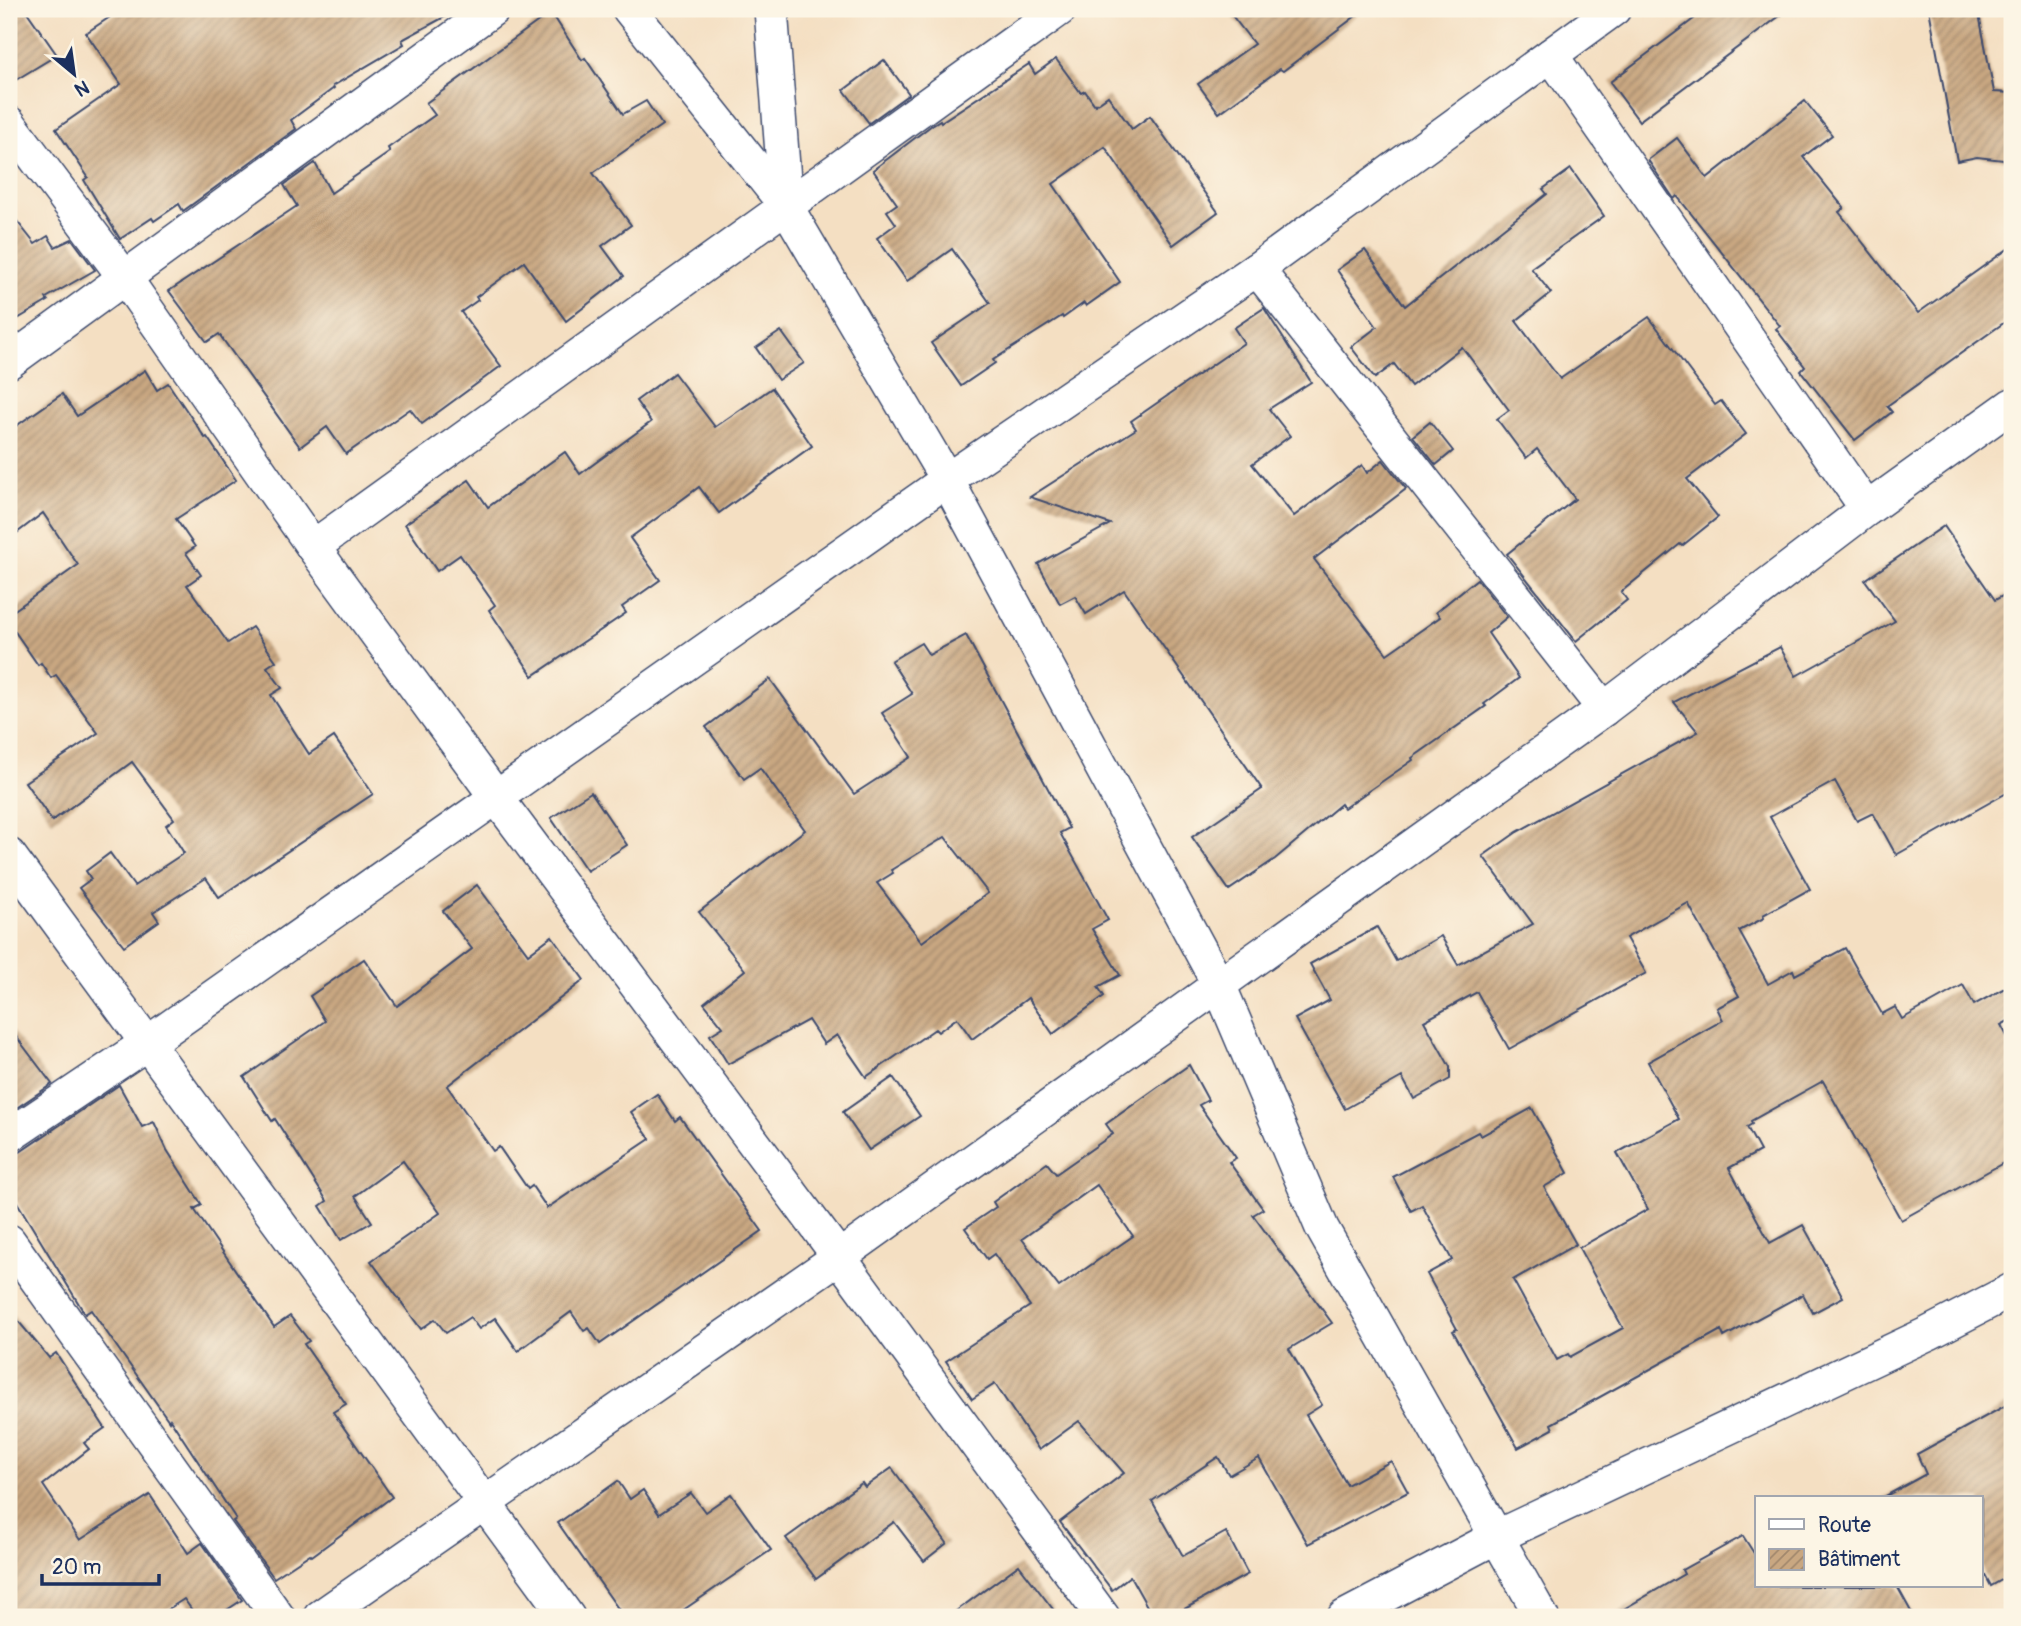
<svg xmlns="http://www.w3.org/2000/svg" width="2021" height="1626" viewBox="0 0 2021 1626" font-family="Pangolin,sans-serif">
  <defs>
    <pattern id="building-hatch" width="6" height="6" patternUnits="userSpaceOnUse" patternTransform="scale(1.75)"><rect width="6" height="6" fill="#c9a781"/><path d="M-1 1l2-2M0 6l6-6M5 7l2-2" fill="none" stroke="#a2886d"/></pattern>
  </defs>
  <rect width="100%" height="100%" fill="#fcf5e5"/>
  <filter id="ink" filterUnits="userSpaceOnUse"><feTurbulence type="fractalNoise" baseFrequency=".0143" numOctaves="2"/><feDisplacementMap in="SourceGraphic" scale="14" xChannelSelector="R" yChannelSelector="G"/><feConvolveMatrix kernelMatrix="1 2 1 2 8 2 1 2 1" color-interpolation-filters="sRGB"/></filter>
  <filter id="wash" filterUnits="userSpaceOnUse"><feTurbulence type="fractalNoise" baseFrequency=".00686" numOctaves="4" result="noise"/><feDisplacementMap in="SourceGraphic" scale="28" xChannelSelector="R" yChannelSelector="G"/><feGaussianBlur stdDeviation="1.57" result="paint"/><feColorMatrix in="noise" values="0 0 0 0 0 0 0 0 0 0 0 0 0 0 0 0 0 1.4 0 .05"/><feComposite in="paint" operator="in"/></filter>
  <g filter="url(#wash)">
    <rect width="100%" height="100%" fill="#f4dfc2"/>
    <g id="blocks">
      <g fill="url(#building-hatch)" fill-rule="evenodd">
        <polygon points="9,9 25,9 57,55 9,84"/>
        <polygon points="122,9 459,9 402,40 404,44 333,86 334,88 291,120 296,129 183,211 179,204 154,221 152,218 120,239 84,180 88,177 56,129 121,84 86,33"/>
        <polygon points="1227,9 1365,9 1283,71 1280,69 1219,113 1198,84 1254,44"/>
        <polygon points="1707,9 1789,9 1639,121 1610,82"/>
        <polygon points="1929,9 1978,9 1994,92 2012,93 2012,161 1977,157 1957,161"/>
        <polygon points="551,12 582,60 585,58 623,114 646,101 662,125 593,173 631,225 602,246 624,276 566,321 524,262 476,297 478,300 461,312 501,366 422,424 410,409 346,454 327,427 300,447 219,334 207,342 169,291 297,206 284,185 315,163 331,193 390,152 388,148 435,115 426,103"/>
        <polygon points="1056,59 1081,93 1085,91 1095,105 1108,96 1132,129 1150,116 1218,212 1173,245 1105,147 1053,184 1120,282 1086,306 1084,303 1063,318 1062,316 993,360 995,363 961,386 931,343 990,303 952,249 907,281 877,238 896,224 887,211 897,204 873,170 932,125 940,120 941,122 1029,64 1035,74"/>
        <polygon points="884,60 909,94 869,123 844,90"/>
        <polygon points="1805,101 1832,135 1803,157 1844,208 1839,212 1918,313 2012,246 2012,317 1887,406 1892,412 1855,440 1801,371 1805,367 1776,329 1780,326 1677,196 1674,199 1648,160 1677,138 1707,178"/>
        <polygon points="1571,169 1604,216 1531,268 1551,293 1516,321 1560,379 1649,317 1715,405 1721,401 1746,434 1687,479 1718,517 1682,546 1680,544 1621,592 1627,600 1576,641 1507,554 1575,499 1537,449 1526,458 1497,419 1509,410 1462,347 1411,386 1394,364 1375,378 1351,347 1377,327 1337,270 1365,250 1405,306 1547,194 1543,189"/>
        <polygon points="9,211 35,244 48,236 55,247 72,239 95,270 46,298 48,301 9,324"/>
        <polygon points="1264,308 1311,382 1269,409 1290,436 1252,464 1294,516 1362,465 1367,473 1383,460 1406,489 1314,559 1387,654 1440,617 1436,612 1477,579 1507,617 1488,633 1519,678 1484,704 1486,706 1412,758 1413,760 1344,808 1341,804 1275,859 1229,890 1192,837 1262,789 1124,590 1086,614 1075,596 1060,604 1038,564 1110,524 1030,497 1136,429 1131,421 1244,343 1234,328"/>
        <polygon points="781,331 804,363 778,380 756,348"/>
        <polygon points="145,370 157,390 168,383 205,438 207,437 236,480 176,519 195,547 186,553 201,575 187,585 228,643 252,627 276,661 267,667 282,688 271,695 309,754 334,737 373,794 219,897 206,878 153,912 159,921 124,946 79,888 91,879 86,871 110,853 134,886 184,853 166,825 174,819 132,762 52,821 25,782 98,733 56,675 51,678 41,663 38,665 9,623 9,614 78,565 43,513 9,539 9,431 62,394 77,416"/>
        <polygon points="674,373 715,427 772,388 812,446 719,513 699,487 630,538 660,580 622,607 626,613 533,676 489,610 495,605 460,555 437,571 405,524 469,480 488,507 565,452 580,474 651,422 636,401"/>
        <polygon points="1430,422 1453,451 1436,465 1413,436"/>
        <polygon points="1944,526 1995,600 2012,591 2012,790 1896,855 1873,813 1857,821 1835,781 1770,817 1810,889 1763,915 1764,918 1739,931 1768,984 1793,970 1795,975 1845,948 1882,1014 1895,1007 1902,1019 1963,985 1974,1005 2012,984 2012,1019 2001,1025 2012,1045 2012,1158 1901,1220 1823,1081 1751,1121 1752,1124 1747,1127 1760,1151 1729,1168 1770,1243 1803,1225 1843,1297 1813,1313 1803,1294 1724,1337 1721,1330 1551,1424 1553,1429 1518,1448 1453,1331 1457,1329 1427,1274 1452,1260 1422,1205 1411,1211 1393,1177 1478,1132 1481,1136 1532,1108 1568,1173 1544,1187 1576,1244 1513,1280 1557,1360 1568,1354 1570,1357 1623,1328 1579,1248 1648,1209 1617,1153 1679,1119 1648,1062 1723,1020 1717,1008 1739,996 1688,903 1626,938 1646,973 1509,1049 1477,992 1424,1021 1450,1067 1450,1079 1414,1099 1402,1077 1345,1109 1295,1019 1330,1000 1310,964 1377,927 1396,961 1441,936 1458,965 1533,924 1483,856 1517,832 1698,732 1674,702 1780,647 1796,676 1895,621 1865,580"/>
        <path d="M966,635L1069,828L1060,833L1108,920L1092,929L1120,975L1098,987L1104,996L1053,1034L1028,998L972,1039L957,1018L938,1032L935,1029L866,1077L837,1035L824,1044L808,1020L728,1064L710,1035L723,1027L704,1003L745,970L699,912L805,830L760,768L744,779L706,727L770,679L854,794L911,757L882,713L912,694L891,661L921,643L929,655ZM945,837L988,893L922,942L877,883L893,873L891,870Z"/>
        <polygon points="591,792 627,845 587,871 551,818"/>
        <polygon points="477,885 528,954 552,936 584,980 447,1086 493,1151 499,1147 528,1189 532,1186 547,1208 650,1139 631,1112 657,1094 675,1121 680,1117 762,1231 600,1344 589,1328 584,1331 571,1312 518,1351 495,1318 479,1329 470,1317 446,1333 435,1319 421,1329 371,1261 440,1213 403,1161 355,1196 372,1222 341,1240 320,1206 327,1201 275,1119 272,1121 244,1077 325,1021 310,996 364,959 397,1006 472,949 443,911"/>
        <polygon points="9,1027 52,1084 9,1113"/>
        <path d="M1189,1065L1208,1100L1199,1105L1236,1158L1229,1162L1263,1209L1253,1215L1332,1323L1289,1349L1322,1405L1306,1415L1347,1485L1391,1461L1408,1492L1308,1544L1259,1458L1229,1475L1218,1457L1152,1501L1183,1556L1226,1532L1248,1574L1170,1617H1153L1130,1576L1112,1590L1060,1522L1124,1473L1079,1421L1039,1450L995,1384L972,1399L946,1361L1030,1306L994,1254L987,1259L965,1228L996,1207L993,1202L1047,1163L1056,1174L1113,1134L1106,1124ZM1097,1185L1133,1236L1059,1287L1022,1239Z"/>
        <polygon points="893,1077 920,1116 869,1150 843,1112"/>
        <polygon points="119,1085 142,1127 154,1122 167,1150 202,1205 194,1209 274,1327 290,1316 309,1341 304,1344 346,1404 333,1412 392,1497 312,1556 310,1554 274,1578 233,1521 236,1519 170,1419 169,1421 91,1310 85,1314 9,1189 9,1155 20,1152"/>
        <polygon points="9,1310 49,1358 56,1353 105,1428 84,1443 89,1449 43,1485 80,1540 150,1495 188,1553 202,1543 242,1600 216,1617 197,1617 184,1599 156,1617 9,1617"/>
        <polygon points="2012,1402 2012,1574 1991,1586 1981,1567 1981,1498 1882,1498 1926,1474 1917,1454"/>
        <polygon points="892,1468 947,1543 924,1561 894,1522 816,1579 786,1538 862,1483 865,1487"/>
        <polygon points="618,1481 630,1499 643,1490 659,1514 691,1493 705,1512 731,1494 771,1550 673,1617 624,1617 558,1523"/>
        <polygon points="1743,1536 1757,1558 1757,1586 1897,1586 1914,1617 1610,1617 1684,1574 1682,1570"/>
        <polygon points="1019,1565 1059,1617 948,1617"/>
      </g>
    </g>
  </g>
  <g filter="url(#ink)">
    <use href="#blocks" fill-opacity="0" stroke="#3c496d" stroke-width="2"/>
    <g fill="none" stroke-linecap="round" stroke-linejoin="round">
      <g stroke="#3c496d" stroke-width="36">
        <g id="minor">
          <polyline points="629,9 786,206 947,480 1219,985 1322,1228 1542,1617"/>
          <polyline points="771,9 786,206"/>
          <polyline points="1551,55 1867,509"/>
          <polyline points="9,123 125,278 313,547 496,797 839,1257 1103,1617"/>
          <polyline points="1257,269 1604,709"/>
          <polyline points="9,362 493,9"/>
          <polyline points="313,547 1060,9"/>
          <polyline points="9,855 568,1617"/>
          <polyline points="9,1136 146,1044 947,480 1257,269 1614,9"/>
          <polyline points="9,1241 278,1617"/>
          <polyline points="320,1617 839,1257 1604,709 1867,509 2012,405"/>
          <polyline points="1344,1617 1498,1536 1929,1333 2012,1290"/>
        </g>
      </g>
      <use href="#minor" stroke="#fff" stroke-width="33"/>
    </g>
  </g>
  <rect width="2021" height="1626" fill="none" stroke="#fcf5e5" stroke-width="35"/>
  <rect x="1755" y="1496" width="228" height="91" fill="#fcf5e5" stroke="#a2a6af" stroke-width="2"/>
  <rect x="1769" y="1519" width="35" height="10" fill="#ffffff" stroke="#a2a6af" stroke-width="2"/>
  <text x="1818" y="1532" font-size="21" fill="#1b2f5e">Route</text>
  <rect x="1769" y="1549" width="35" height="21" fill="url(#building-hatch)" stroke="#a2a6af" stroke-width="2"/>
  <text x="1818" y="1566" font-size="21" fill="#1b2f5e">Bâtiment</text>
  <g transform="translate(74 74) rotate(151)" stroke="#fcf5e5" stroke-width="5" paint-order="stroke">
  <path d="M0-5L12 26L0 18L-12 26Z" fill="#1b2f5e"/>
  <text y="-10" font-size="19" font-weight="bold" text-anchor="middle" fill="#1b2f5e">N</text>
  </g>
  <path d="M42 1574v10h117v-10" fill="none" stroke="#1b2f5e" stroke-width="3.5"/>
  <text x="52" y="1574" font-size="21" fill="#1b2f5e" stroke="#fcf5e5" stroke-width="5" paint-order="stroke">20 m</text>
</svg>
